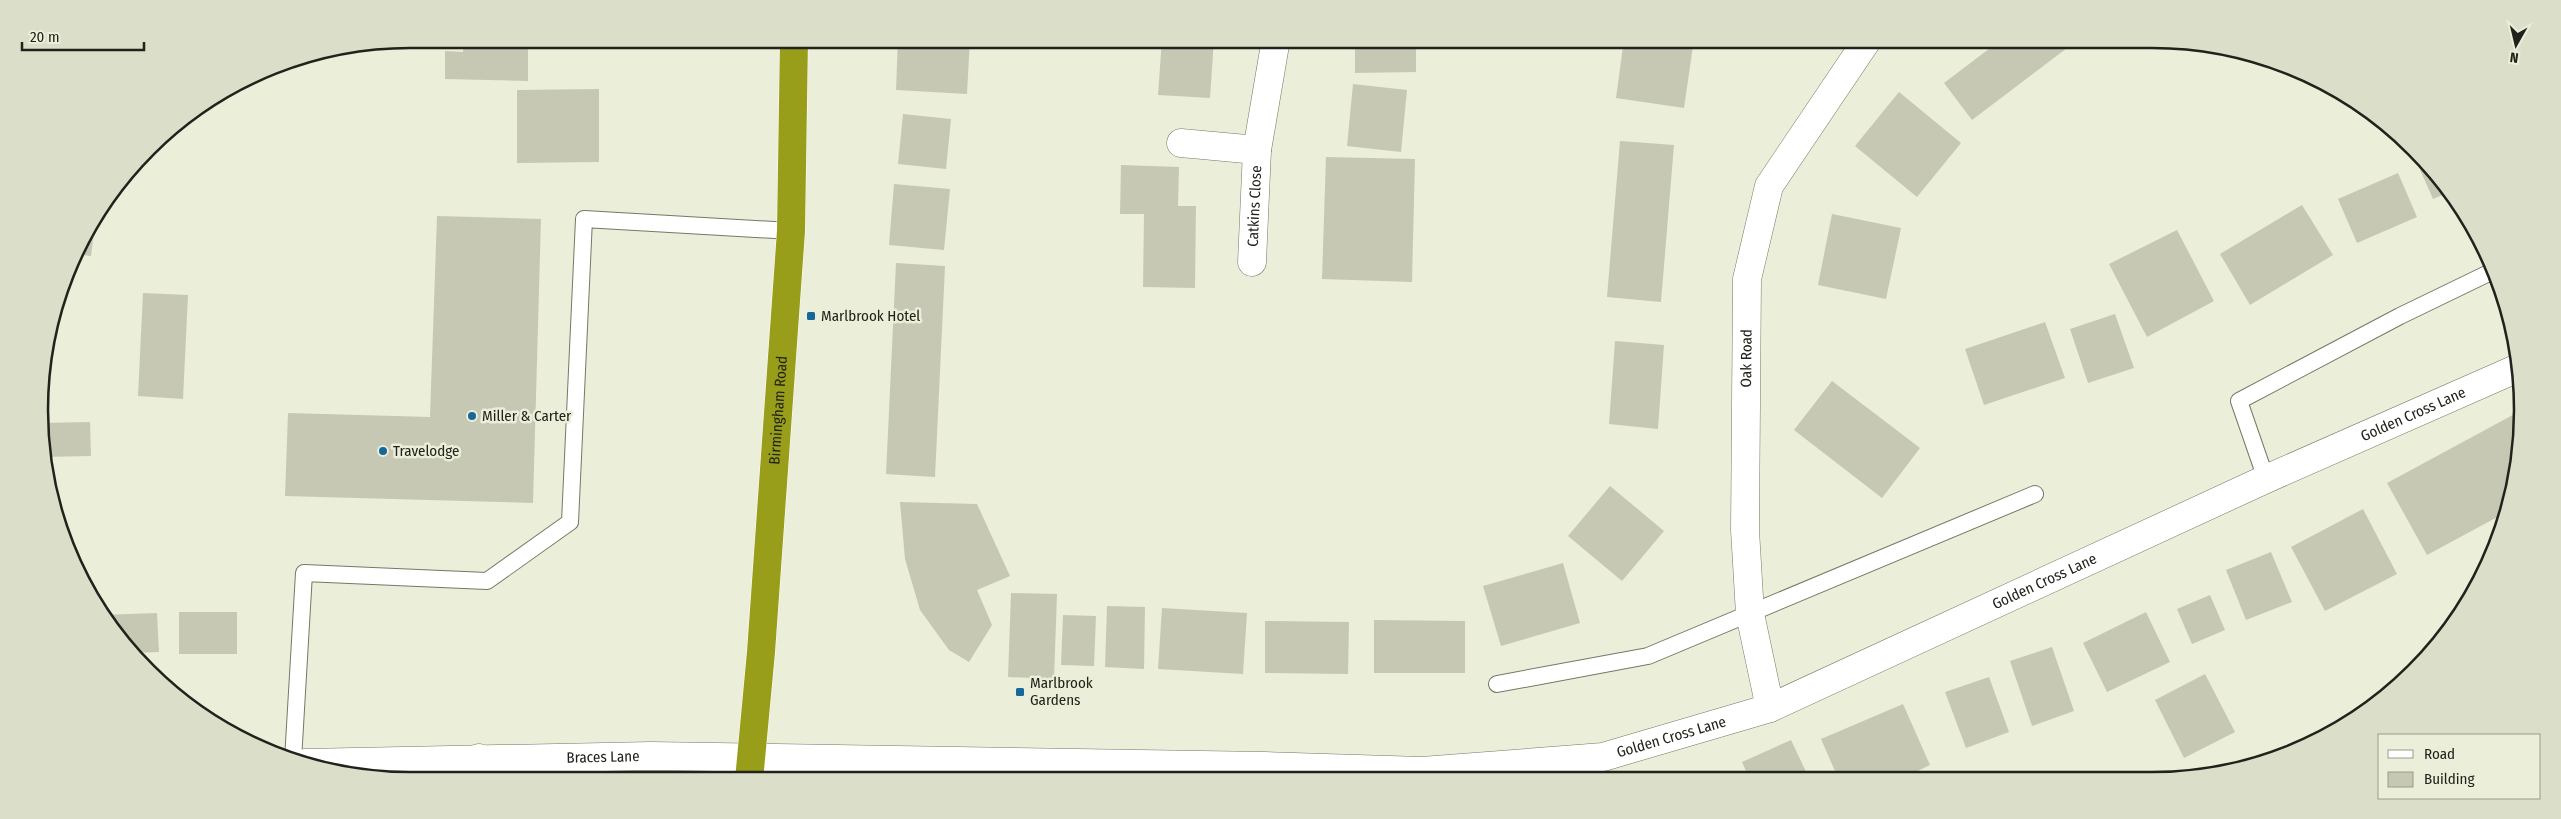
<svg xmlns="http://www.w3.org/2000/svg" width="2561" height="819" viewBox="0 0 2561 819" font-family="'Fira Sans Condensed',sans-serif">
  <rect width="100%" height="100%" fill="#ebeed8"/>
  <g fill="#c6c8b4">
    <polygon points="464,39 528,39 528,81 445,79 445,51 463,52"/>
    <polygon points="898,39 970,39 967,94 896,90"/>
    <polygon points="1162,39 1214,39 1210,98 1158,95"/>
    <polygon points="1355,39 1416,39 1416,72 1355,73"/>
    <polygon points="1624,39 1694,39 1684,108 1616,98"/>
    <polygon points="2002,39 2079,39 1972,120 1944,83"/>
    <polygon points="1353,84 1407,90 1401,152 1347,146"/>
    <polygon points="599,89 599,162 517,163 517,90"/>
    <polygon points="1899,92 1961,143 1917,197 1855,146"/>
    <polygon points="903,114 951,119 946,169 898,164"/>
    <polygon points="1620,141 1674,145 1661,302 1607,297"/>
    <polygon points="2414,148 2450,192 2433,199 2411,149"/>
    <polygon points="1326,157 1415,159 1412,282 1322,279"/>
    <polygon points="1121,165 1179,167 1178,206 1196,206 1195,288 1143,287 1144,214 1120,214"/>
    <polygon points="2398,173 2417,217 2357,243 2338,199"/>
    <polygon points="894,184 950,189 944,250 889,245"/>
    <polygon points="2302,205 2333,255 2250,305 2220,254"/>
    <polygon points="1832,214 1901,228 1886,299 1818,285"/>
    <polygon points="437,216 541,219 533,503 285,496 288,413 430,417"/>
    <polygon points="91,224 95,224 91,256 74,254"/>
    <polygon points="2177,230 2214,301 2147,337 2109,264"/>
    <polygon points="896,263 945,266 935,477 886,474"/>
    <polygon points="143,293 188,295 183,399 138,396"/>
    <polygon points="2115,314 2134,368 2088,383 2070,329"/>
    <polygon points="2045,322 2065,378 1984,405 1965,349"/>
    <polygon points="1615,341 1664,345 1658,429 1609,424"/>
    <polygon points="1832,381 1920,448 1882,498 1794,430"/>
    <polygon points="2522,410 2515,482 2503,514 2427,555 2387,483"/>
    <polygon points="90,422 91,456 43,457 40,423"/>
    <polygon points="1610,486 1664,531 1622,581 1568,536"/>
    <polygon points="900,502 977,504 1010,576 977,590 992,625 969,662 949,650 920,610 905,559"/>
    <polygon points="2363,509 2397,574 2325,611 2291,547"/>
    <polygon points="2271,552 2292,602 2246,620 2226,570"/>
    <polygon points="1563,563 1580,623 1501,646 1483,586"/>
    <polygon points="1011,593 1057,594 1054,679 1008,677"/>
    <polygon points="2210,595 2225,630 2192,644 2177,609"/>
    <polygon points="1107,606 1145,607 1144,669 1105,667"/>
    <polygon points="1162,608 1247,613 1243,674 1158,669"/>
    <rect x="179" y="612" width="58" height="42"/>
    <polygon points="2146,612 2170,662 2107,692 2083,643"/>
    <polygon points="157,613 159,652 132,653 101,615"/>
    <polygon points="1063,615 1096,616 1094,666 1061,665"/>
    <polygon points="1374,620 1465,621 1465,673 1374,673"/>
    <polygon points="1265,621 1349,622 1348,674 1265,673"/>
    <polygon points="2052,647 2074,711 2032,726 2010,661"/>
    <polygon points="2205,674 2235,732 2184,758 2155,700"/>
    <polygon points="1989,677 2009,732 1966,748 1945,692"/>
    <polygon points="1903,704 1930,765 1903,778 1838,778 1821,739"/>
    <polygon points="1791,740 1809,778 1749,778 1742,762"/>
  </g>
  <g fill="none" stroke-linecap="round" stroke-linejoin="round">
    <g stroke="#767865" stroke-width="18">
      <g id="lane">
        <polyline points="2266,479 2239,401 2400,316 2495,270"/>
        <polyline points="1497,684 1648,656 2035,494"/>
        <polyline points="293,760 304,573 487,581 570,522 584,219 791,231"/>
        <polyline points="432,780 435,760"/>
      </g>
    </g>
    <g stroke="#767865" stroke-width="29">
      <g id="street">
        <polyline points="1181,143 1257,150"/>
        <path id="s1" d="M1252,262L1257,150L1276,39"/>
        <path id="s2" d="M1770,708L1750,614L1745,530L1747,279L1769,186L1868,39"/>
        <polyline points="479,758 488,780"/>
      </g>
    </g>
    <g stroke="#767865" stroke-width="29">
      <g id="secondary">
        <path id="s3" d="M305,763L651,756L1265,766L1422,771L1603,757L1770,708L2266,479L2518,368"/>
      </g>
    </g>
    <g stroke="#fff" stroke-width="29">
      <g id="highway">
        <path id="s4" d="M749,780L761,652L791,231L794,39"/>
      </g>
    </g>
    <use href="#lane" stroke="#fff" stroke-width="16"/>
    <use href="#street" stroke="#fff" stroke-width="28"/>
    <use href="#secondary" stroke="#fff" stroke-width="28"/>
    <use href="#highway" stroke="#999e1a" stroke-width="28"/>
  </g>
  <g fill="#176799" stroke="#ebeed8" stroke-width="2">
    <rect x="806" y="311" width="10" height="10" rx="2.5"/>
    <circle cx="472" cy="416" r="5"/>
    <circle cx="383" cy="451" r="5"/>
    <rect x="1015" y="687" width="10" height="10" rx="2.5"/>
  </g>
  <g text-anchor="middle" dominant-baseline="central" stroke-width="5" stroke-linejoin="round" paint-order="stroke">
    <g font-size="15" fill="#21221b" stroke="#ebeed8">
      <text stroke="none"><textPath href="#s1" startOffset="56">Catkins Close</textPath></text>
      <text stroke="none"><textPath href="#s2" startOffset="352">Oak Road</textPath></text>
      <text stroke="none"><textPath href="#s4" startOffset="371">Birmingham Road</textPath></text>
      <text stroke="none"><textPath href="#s3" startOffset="2180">Golden Cross Lane</textPath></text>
      <text stroke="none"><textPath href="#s3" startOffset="1775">Golden Cross Lane</textPath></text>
      <text stroke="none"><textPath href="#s3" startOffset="1370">Golden Cross Lane</textPath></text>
      <text stroke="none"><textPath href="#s3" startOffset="298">Braces Lane</textPath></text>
    </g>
    <g font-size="15" fill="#21221b" stroke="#ebeed8" text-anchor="start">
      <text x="821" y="316">Marlbrook Hotel</text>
      <text x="482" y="416">Miller &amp; Carter</text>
      <text x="393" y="451">Travelodge</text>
      <text x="1030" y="683">Marlbrook<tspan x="1030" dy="17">Gardens</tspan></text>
    </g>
  </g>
  <path d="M0 0H2561V819H0ZM410 48H2152A362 362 0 0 1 2514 410V410A362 362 0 0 1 2152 772H410A362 362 0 0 1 48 410V410A362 362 0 0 1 410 48Z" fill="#dbdec9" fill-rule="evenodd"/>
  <path fill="none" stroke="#21221b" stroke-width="2.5" d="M410 48H2152A362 362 0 0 1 2514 410V410A362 362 0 0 1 2152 772H410A362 362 0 0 1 48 410V410A362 362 0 0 1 410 48Z"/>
  <rect x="2378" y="734" width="162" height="65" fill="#ebeed8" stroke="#9a9c8c"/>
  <rect x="2388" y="750" width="25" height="8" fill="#ffffff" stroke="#9a9c8c"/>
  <text x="2424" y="759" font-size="15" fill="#21221b">Road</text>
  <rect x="2388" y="772" width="25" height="15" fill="#c6c8b4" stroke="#9a9c8c"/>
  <text x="2424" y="784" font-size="15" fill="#21221b">Building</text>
  <g transform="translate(2516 45) rotate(188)" stroke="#ebeed8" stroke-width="4" paint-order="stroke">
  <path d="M0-4L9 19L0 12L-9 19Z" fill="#21221b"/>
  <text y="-8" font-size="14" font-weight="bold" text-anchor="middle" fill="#21221b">N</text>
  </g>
  <path d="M22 42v8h122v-8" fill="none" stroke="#21221b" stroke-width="2.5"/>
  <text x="30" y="42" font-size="15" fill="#21221b" stroke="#ebeed8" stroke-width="4" paint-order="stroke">20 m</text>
</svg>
